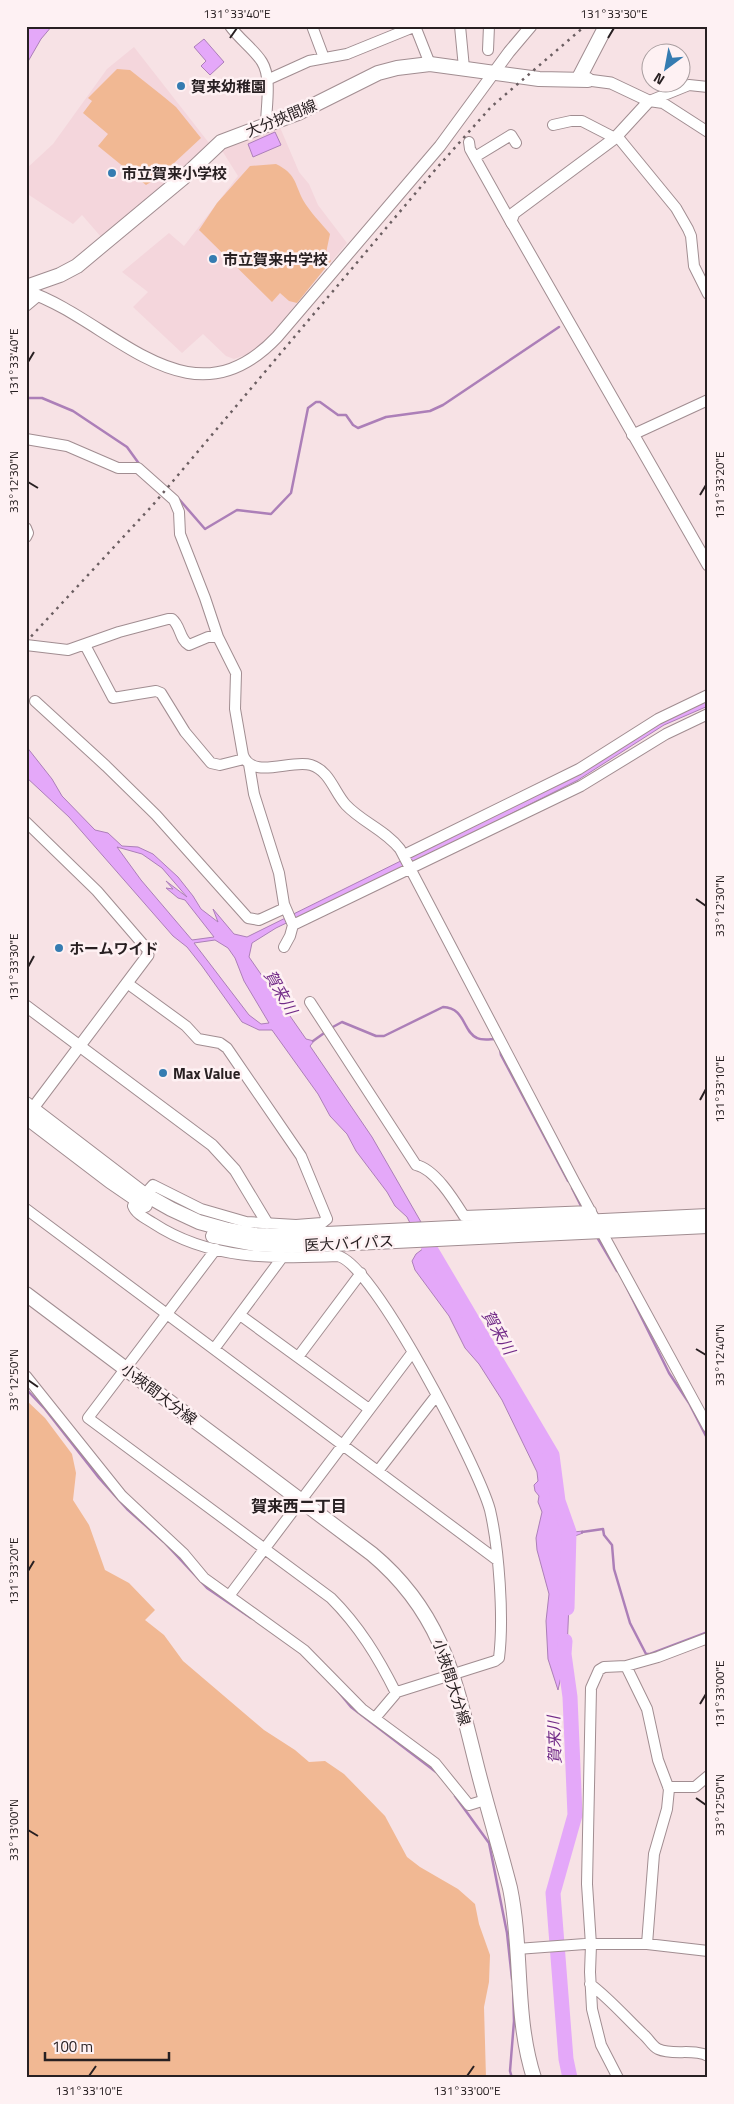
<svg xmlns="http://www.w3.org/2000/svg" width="734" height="2104" viewBox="0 0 734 2104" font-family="'Titillium Web','Noto Sans JP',sans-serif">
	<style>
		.built { fill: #f4d6dc }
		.green { fill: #f1b893 }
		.water { fill: #e4a8f9; stroke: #ac7fb8; fill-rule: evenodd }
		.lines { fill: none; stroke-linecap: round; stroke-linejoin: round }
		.stream { stroke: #ac7fb8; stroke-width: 2.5 }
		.river { stroke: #e4a8f9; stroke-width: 15 }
		.minor-casing { stroke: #a18d91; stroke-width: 12 }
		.tertiary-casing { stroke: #a18d91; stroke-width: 13 }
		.secondary-casing { stroke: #a18d91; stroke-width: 16 }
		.minor { stroke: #fff; stroke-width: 10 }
		.tertiary { stroke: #fff; stroke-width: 11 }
		.secondary { stroke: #fff; stroke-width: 14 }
		.rail { stroke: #6b5e61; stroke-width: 2.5; stroke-dasharray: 2.5 5; stroke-linecap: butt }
		.ticks { fill: none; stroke: #282022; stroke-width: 2 }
		.poi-dot { fill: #357cb1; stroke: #fef1f3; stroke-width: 2 }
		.labels { text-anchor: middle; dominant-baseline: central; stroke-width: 5; stroke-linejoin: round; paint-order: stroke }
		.poi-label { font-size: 15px; font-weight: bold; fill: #282022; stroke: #fef1f3; text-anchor: start }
		.street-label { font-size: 15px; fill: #282022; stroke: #fef1f3 }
		.water-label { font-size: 16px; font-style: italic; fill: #722b88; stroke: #fef1f3 }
		.neighbourhood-label { font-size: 16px; font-weight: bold; fill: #282022; stroke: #fef1f3 }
		.neatline { fill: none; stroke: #282022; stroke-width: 2 }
		.ticks-label { font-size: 12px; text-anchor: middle; fill: #282022 }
	</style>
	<rect width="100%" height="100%" fill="#f7e2e5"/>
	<path class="built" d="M134 47 209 143 158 192 102 238 82 215 73 224 26 193V169L53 144 107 69Z
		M279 125 299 172 309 184 318 205 347 243 266 340 251 353 234 359 226 356 203 334 182 353 133 307 148 292 122 272 169 233 184 246 238 176 221 149Z"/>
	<path class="green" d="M117 69 130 70 164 97 176 107 201 138 159 177 146 185 98 146 108 134 83 113 92 101 88 98Z
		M276 164C296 174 294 182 303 200 310 212 321 223 330 234L326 253 331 261 297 303 289 301 280 293 272 302 199 230 217 203 250 166Z
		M26 1400 45 1418 72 1454 76 1473 73 1500 89 1525 105 1570 129 1583 155 1610 145 1620 164 1635 183 1661 264 1730 295 1750 309 1762 325 1761 344 1774 385 1816 407 1857 420 1867 458 1889 475 1904 479 1924 490 1955 489 1982 484 2007 486 2078H26Z"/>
	<path class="water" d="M26 26H52L41 39 26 65Z
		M204 39 224 62 210 75 201 66 206 61 194 47Z
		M275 132 281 145 253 157 248 144Z
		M708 698V706L664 725 578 780 441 849 276 928 252 943 249 957 306 1039 314 1041 310 1046 372 1137 421 1222 410 1223 407 1217 395 1206 387 1192 356 1151 347 1134 330 1116 318 1094 272 1030H259L242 1022 202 966 187 947 173 936 69 817 26 777V746L52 779 62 796 95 830 108 833 122 846 138 847 153 854 178 877 193 896 201 909 218 922 213 909 234 934 247 937 427 848 662 719ZM117 847 142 854 162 868 187 897 166 881 173 889 166 888 178 898 185 900 214 937 192 940 141 880ZM215 940 228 948 235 958 244 981 269 1023 261 1024 249 1015 194 943Z
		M424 1248H433L466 1312 464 1314 467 1320 508 1384 556 1472 559 1484 557 1503 564 1533 583 1531V1533L564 1540 569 1603 567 1650 558 1690 548 1659 546 1621 549 1594 537 1550 536 1538 542 1512 538 1502 539 1496 535 1491 534 1485 538 1481 537 1472 502 1400 479 1364 465 1348 449 1316 415 1270 412 1261 416 1254Z"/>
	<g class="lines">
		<path class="stream" d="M26 398H42L73 411 127 447 140 465
			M178 498 205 529 237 510 271 514 291 493 308 408 316 402H320L338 415H346L353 425 358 428 386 417 430 411 443 405 559 327
			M331 1028 342 1022 376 1036H384L443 1007C466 1008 462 1031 477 1038 483 1041 490 1039 497 1039
			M313 1041 327 1031
			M500 1049 501 1055 568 1181
			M572 1188 582 1208
			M597 1237 617 1271
			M624 1282 669 1373 689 1403 708 1440
			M26 1389 45 1409 99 1478 127 1509 164 1542 207 1588 251 1618
			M582 1532 603 1529 604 1535 612 1545 614 1569 630 1623 646 1654H650L708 1632
			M337 1690 351 1707 436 1772
			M455 1796 489 1843 507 1933 512 1979
			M512 2078 510 2071 514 2021 513 1985"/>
		<path class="river" d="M419 1230 552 1455 558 1501 569 1532 567 1608
			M565 1641 564 1654 570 1697 575 1815 553 1893 566 2059 570 2078"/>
		<g class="minor-casing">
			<path id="minor" d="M230 26C239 39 254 49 262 62 272 78 266 107 266 125
				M312 26 324 58
				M415 26 430 64
				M460 26 464 68
				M488 50 489 26
				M267 80 309 61 347 54 416 26
				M652 100 689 85 708 87
				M649 101 663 103 708 132
				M553 125 571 121H582L615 138
				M617 136 676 208 688 229 691 236 694 266 708 294
				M469 142 470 149 512 224
				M475 157 511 135 516 143
				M26 306 38 296
				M632 435 708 400
				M26 439 67 446 118 468H138L174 500 179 512 180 534 205 598 218 637
				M26 528 28 533 26 537
				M26 645 68 650 119 632 168 619H172C181 626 179 639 189 645L208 637H218L236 673 235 709 243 755C252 780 291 759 311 765 330 771 334 792 346 805 362 822 385 830 400 849L574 1181 708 1427
				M85 645 113 698 156 691 161 693 185 732 211 763 220 765 244 759
				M35 701 106 766 156 815 248 918 259 920 285 908
				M249 764 254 794 279 873 284 904 293 925 290 936 284 947
				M26 822 97 891 147 949 148 955
				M404 855 579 769 658 719 708 695
				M293 925 581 786 666 734 708 714
				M127 983 186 1026 198 1039 220 1043 227 1048 301 1156 327 1219 322 1223 296 1225 246 1222 201 1209 153 1185 145 1194
				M310 1002 416 1165C435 1169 454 1200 464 1216L591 1211
				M136 1199 133 1206C136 1214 145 1218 153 1223 209 1260 273 1259 338 1256 374 1264 479 1469 490 1510 499 1549 504 1618 499 1658L495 1661 397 1692 375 1718
				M26 1209 497 1560
				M216 1249 88 1418 331 1598C359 1626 378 1657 396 1693
				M240 1315 369 1409
				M214 1349 281 1259
				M298 1357 361 1273
				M26 1376 122 1496 184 1554 204 1578 304 1650 362 1709 435 1763 469 1805 485 1800
				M378 1471 436 1396
				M229 1596 412 1353
				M626 1666 647 1709 658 1760 669 1789 667 1809 654 1854 647 1944
				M668 1787H695L708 1776
				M517 1949 585 1944H647L708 1951
				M590 1984C610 1999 626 2018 644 2035 649 2039 652 2046 658 2049 673 2056 693 2048 708 2056
				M618 2078 601 2045 592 2009 590 1972 591 1945 587 1884 591 1688 599 1670 604 1667 626 1666 658 1657 708 1638"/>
		</g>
		<g class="tertiary-casing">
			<path id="tertiary" d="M588 80 611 83 649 101 615 138 514 213 511 221 708 565
				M26 291C112 319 188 431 277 337L440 146 509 52 531 26
				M26 1006 212 1145 235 1170 267 1223
				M27 1116 148 955"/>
		</g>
		<g class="secondary-casing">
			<path id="secondary" d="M578 80 606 26
				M26 287 60 275 77 266 184 177 221 142 298 113 378 73 397 68 430 64 539 79 588 80
				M26 1104 141 1192 171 1209 199 1222 228 1230 256 1235 284 1236 708 1216
				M26 1117 110 1181 145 1205
				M213 1236 254 1244 292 1246 708 1226
				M26 1294 372 1554C445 1615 456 1685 478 1771 488 1810 500 1849 510 1888 523 1951 514 2016 534 2078"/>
		</g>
		<use href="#minor" class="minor"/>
		<use href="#tertiary" class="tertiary"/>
		<use href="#secondary" class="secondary"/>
		<path class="rail" d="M26 642 152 506 435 170 491 107 585 26"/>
	</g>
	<path class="ticks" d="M230 38 237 28M608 38 614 28M28 362 34 352M28 482 38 488M700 495 706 485M696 899 706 906M28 967 34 956M700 1100 706 1089M696 1349 706 1355M28 1380 38 1387M28 1571 34 1561M700 1704 706 1694M696 1798 706 1805M28 1830 38 1836M89 2076 96 2066M467 2076 474 2066"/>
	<g class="poi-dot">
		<circle cx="181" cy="86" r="5"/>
		<circle cx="112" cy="173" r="5"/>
		<circle cx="213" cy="259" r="5"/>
		<circle cx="59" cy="948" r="5"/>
		<circle cx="163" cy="1073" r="5"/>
	</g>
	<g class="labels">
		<g class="poi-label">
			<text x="191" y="86">賀来幼稚園</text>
			<text x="122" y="173">市立賀来小学校</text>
			<text x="223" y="259">市立賀来中学校</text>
			<text x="69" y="948">ホームワイド</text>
			<text x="173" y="1073">Max Value</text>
		</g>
		<g class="street-label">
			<text transform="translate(281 118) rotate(-22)">大分挾間線</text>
			<text transform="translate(349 1243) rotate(-3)">医大バイパス</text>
			<text transform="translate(159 1394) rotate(37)">小挾間大分線</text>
			<text transform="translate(452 1682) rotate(72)">小挾間大分線</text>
		</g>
		<g class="water-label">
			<text transform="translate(281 992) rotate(60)">賀来川</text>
			<text transform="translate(499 1332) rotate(60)">賀来川</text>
			<text transform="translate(554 1740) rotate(-92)">賀来川</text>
		</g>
		<g class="neighbourhood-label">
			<text x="299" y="1506">賀来西二丁目</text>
		</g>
	</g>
	<rect width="734" height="2104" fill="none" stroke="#fef1f3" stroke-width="55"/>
	<g transform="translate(666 68) rotate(212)"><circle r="24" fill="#fef1f3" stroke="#a89d9f"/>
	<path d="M0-4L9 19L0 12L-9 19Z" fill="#357cb1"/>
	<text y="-8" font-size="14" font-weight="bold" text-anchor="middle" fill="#282022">N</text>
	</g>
	<path d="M45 2052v8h124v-8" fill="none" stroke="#282022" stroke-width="2.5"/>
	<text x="52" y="2052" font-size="15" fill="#282022" stroke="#fef1f3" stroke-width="4" paint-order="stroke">100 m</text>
	<rect x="28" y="28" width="678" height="2048" class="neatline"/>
	<g class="ticks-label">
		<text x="237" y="18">131°33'40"E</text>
		<text x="614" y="18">131°33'30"E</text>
		<text transform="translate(14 362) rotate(-90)" y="4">131°33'40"E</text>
		<text transform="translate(14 482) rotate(-90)" y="4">33°12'30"N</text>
		<text transform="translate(720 485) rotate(-90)" y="4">131°33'20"E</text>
		<text transform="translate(720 906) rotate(-90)" y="4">33°12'30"N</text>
		<text transform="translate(14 967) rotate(-90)" y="4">131°33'30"E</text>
		<text transform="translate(720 1089) rotate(-90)" y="4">131°33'10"E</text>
		<text transform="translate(720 1355) rotate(-90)" y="4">33°12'40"N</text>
		<text transform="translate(14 1380) rotate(-90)" y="4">33°12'50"N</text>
		<text transform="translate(14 1571) rotate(-90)" y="4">131°33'20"E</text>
		<text transform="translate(720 1694) rotate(-90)" y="4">131°33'00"E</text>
		<text transform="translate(720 1805) rotate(-90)" y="4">33°12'50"N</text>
		<text transform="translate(14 1830) rotate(-90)" y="4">33°13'00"N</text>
		<text x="89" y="2095">131°33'10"E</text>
		<text x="467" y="2095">131°33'00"E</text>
	</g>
</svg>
